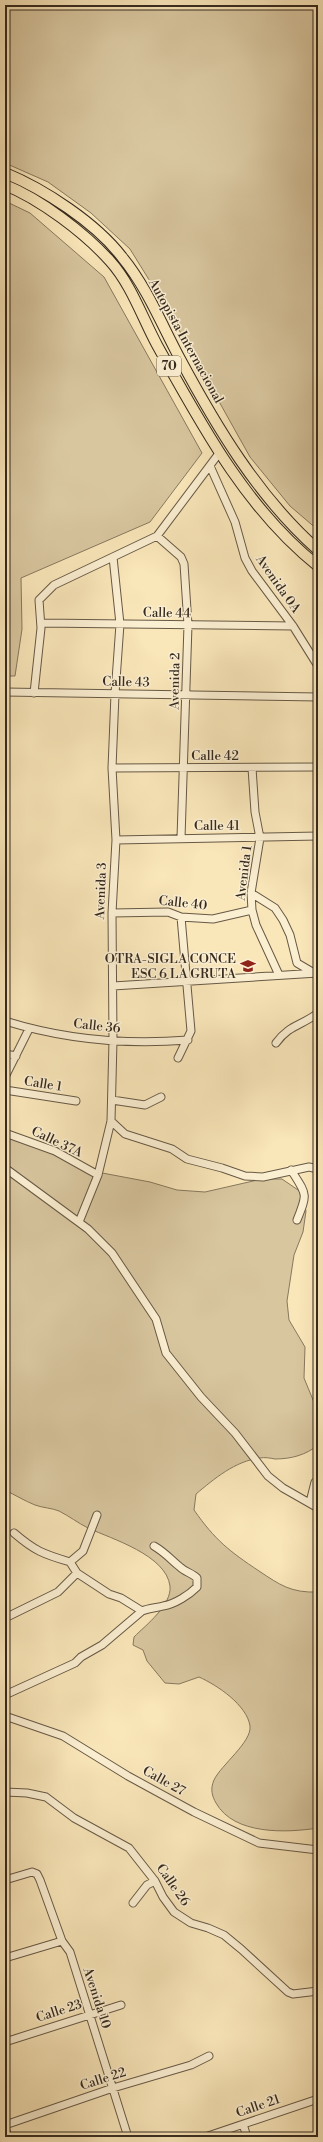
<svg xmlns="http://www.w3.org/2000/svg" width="323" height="2142" viewBox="0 0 323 2142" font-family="'Libre Bodoni',serif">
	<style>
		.green { fill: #d8c69f; stroke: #87785e }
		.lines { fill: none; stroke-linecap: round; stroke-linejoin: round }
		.minor-casing { stroke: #675945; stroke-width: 9 }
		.primary-casing { stroke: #362a1e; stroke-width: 12 }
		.minor { stroke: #fbefd2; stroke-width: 7 }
		.primary { stroke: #f9e6b9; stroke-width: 10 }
		.labels { text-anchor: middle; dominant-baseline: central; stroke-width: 3; stroke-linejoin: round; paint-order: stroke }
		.shield { fill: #fbefd2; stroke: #716554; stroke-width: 1 }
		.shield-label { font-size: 12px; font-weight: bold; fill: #362a1e }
		.street-label { font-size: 13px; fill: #362a1e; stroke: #fbefd2 }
		.poi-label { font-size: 13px; fill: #362a1e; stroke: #fbefd2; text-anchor: end }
	</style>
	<rect width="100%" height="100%" fill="#f9e6b9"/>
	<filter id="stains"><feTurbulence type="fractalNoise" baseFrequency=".005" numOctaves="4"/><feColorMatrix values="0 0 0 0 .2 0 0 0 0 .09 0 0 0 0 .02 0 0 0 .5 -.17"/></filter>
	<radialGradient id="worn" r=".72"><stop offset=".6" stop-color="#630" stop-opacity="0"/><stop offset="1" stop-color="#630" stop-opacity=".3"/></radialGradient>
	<path class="green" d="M5 5H318V530L290 506 250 457 169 312 130 249 91 213 48 182 5 163Z
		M5 201 30 213 104 277 202 453 150 522 21 578 22 629 15 676H5Z
		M5 1135 97 1172 150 1182 177 1190 205 1192 262 1179H282L301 1192 306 1211 303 1232 294 1255 287 1301 289 1320 305 1347 304 1378 318 1412V1445C306 1455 291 1459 275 1459 270 1458 264 1457 260 1458 235 1461 214 1479 196 1494L194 1510C215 1540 229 1551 259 1571 280 1585 291 1593 318 1592V1828C286 1833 234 1835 216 1803 212 1796 210 1789 214 1780 221 1765 252 1742 250 1726 247 1705 217 1685 199 1677L179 1684 165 1683 147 1661 143 1650 133 1645 134 1637C146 1625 172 1605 170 1586 166 1555 112 1539 88 1528 78 1523 69 1516 59 1511 52 1508 43 1508 35 1505 25 1501 15 1495 5 1490Z"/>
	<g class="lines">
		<g class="minor-casing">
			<path id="minor" d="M210 466 235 522 245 558 252 571 293 626 318 666
				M157 536 181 557 184 564 188 625 181 838
				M41 623 293 626
				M5 692 318 697
				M34 693 41 628 39 600 54 585 157 536 220 452
				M112 768 318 767
				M252 768 255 812 260 838 251 893 252 910 256 925 279 975
				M116 840 318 836
				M251 893 275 908 283 920 290 935 297 963 314 973
				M112 913 168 912 181 917 213 919 252 910
				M113 986 318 973
				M5 1021C63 1039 127 1045 188 1040
				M276 1043C289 1025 301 1026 318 1013
				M5 1054 16 1056
				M178 1058 191 1031 181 917
				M5 1077 29 1029
				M5 1090 76 1101
				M112 1100 145 1105 161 1097
				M111 1121 125 1134 172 1149 187 1159 222 1168 245 1176 263 1177 309 1167 318 1169
				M5 1133 55 1151 98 1175
				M5 1168 88 1229 112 1253 156 1319 166 1353 201 1397 235 1433 268 1476 283 1488 318 1508
				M291 1170C307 1195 308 1193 297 1220
				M79 1222 98 1175 111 1121 113 1040 112 913 116 840 112 768 115 694 120 624 113 557
				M310 1502 315 1482
				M14 1533C35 1551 43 1554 70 1562L77 1573 109 1594 121 1598 142 1611
				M70 1562 83 1551 97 1515
				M5 1618 58 1592 77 1573
				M5 1695 75 1663 81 1657 102 1645 142 1611C149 1608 156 1608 163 1606 175 1604 189 1595 197 1587V1578C192 1573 185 1572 180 1567 171 1560 166 1553 154 1546
				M5 1716 63 1736 128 1776 194 1812 259 1843 318 1850
				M5 1792 27 1793 46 1797 74 1818 129 1848 155 1881 163 1897 174 1912 191 1923 208 1928 224 1935 241 1949 288 1992 293 1994 318 1991
				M5 1880 32 1872 37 1874 40 1880 62 1941 70 1952 128 2137
				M133 1903 147 1885 155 1881
				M5 1958 62 1941
				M5 2042 121 2005
				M243 2124 247 2137
				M5 2125 113 2088 191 2065 209 2056
				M5 2128 8 2137
				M205 2137 318 2099"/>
		</g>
		<g class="primary-casing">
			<path id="primary" d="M5 173C44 189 96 223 122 257 146 286 161 323 179 357 216 426 258 497 318 550
				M5 185C40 199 85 233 110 261 131 284 142 317 157 345 201 424 246 509 318 566"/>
		</g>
		<use href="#minor" class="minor"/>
		<use href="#primary" class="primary"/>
	</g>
	<defs>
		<g id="school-bare" transform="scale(1.2)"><path d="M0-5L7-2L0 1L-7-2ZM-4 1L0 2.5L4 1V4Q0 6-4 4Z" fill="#8f2418" stroke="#fbefd2" stroke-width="2.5" paint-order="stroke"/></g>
	</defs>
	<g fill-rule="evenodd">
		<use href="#school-bare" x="248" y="966"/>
	</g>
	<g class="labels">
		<rect class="shield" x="157" y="356" width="24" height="20" rx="3"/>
		<g class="shield-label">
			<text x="169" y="366">70</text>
		</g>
		<g class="street-label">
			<text transform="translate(186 341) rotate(61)">Autopista Internacional</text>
			<text transform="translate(278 584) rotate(55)">Avenida 0A</text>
			<text transform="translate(167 613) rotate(1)">Calle 44</text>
			<text transform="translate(175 681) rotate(-89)">Avenida 2</text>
			<text transform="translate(126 682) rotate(1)">Calle 43</text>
			<text x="215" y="756">Calle 42</text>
			<text x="217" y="826">Calle 41</text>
			<text transform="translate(244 873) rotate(-83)">Avenida 1</text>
			<text transform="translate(101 891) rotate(-88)">Avenida 3</text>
			<text transform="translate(183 903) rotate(6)">Calle 40</text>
			<text transform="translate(97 1026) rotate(6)">Calle 36</text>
			<text transform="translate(43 1084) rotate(9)">Calle 1</text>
			<text transform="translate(57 1142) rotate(25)">Calle 37A</text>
			<text transform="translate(164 1781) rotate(29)">Calle 27</text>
			<text transform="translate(173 1885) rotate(55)">Calle 26</text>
			<text transform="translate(97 1998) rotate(72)">Avenida 10</text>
			<text transform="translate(59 2011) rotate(-18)">Calle 23</text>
			<text transform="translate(103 2079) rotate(-18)">Calle 22</text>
			<text transform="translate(258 2106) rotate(-19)">Calle 21</text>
		</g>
		<g class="poi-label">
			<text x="236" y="959">OTRA-SIGLA CONCE<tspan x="236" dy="15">ESC 6 LA GRUTA</tspan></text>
		</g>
	</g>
	<rect width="323" height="2142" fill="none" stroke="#f9e6b9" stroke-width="20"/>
	<rect x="6" y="6" width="311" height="2130" fill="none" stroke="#362a1e" stroke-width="2"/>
	<rect x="10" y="10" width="303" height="2122" fill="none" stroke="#362a1e"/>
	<rect width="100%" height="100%" filter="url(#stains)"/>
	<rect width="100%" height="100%" fill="url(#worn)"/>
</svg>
